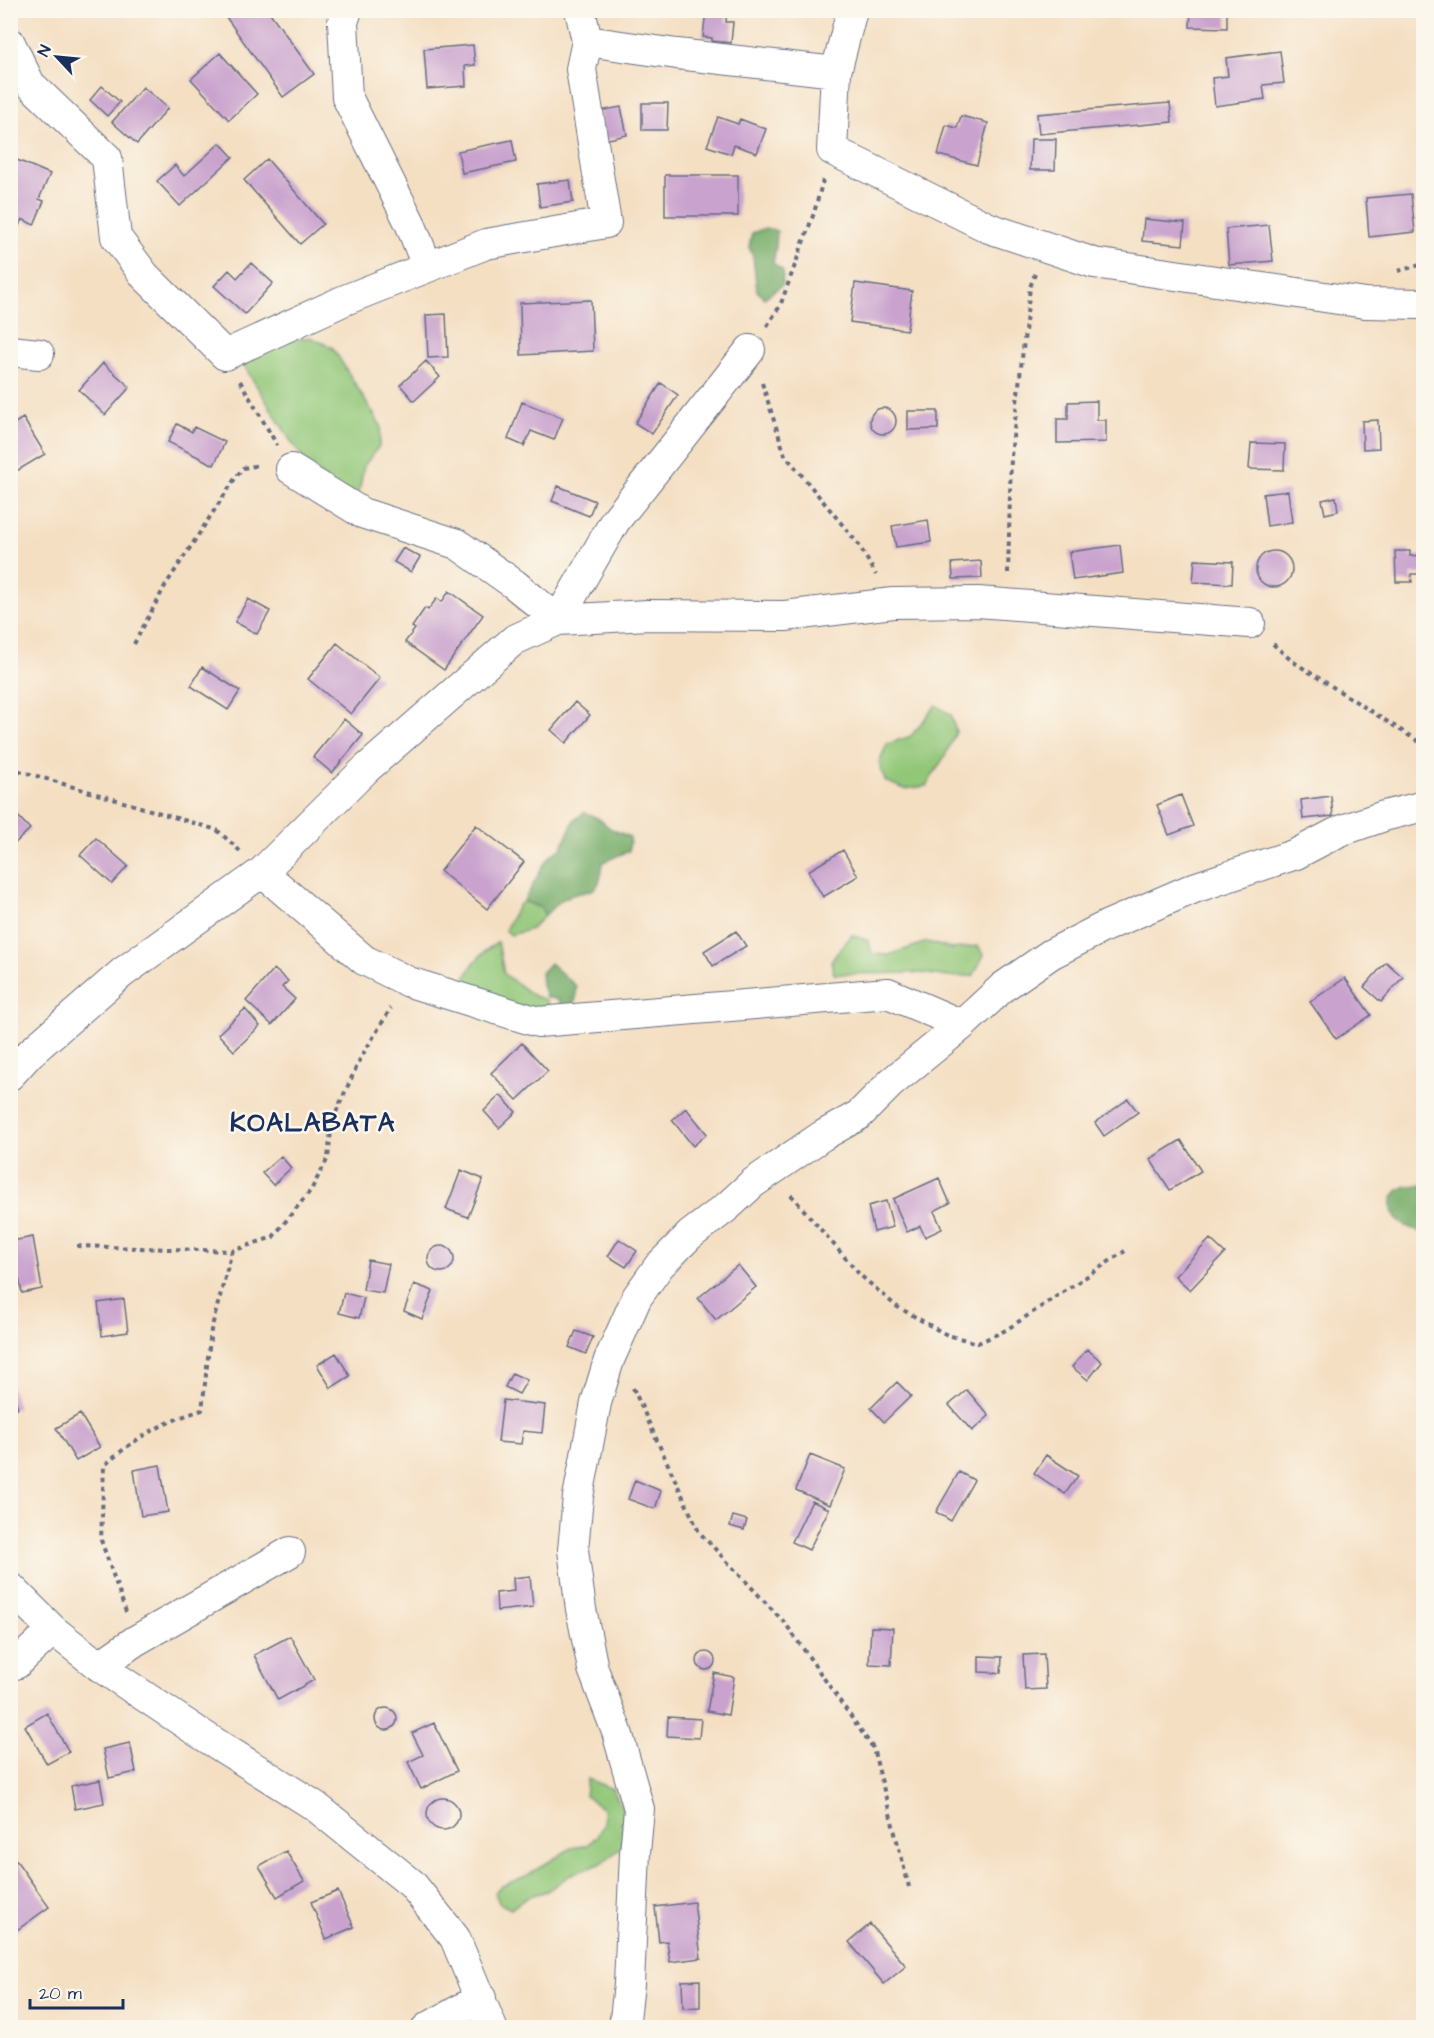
<svg xmlns="http://www.w3.org/2000/svg" width="1434" height="2038" viewBox="0 0 1434 2038" font-family="'Architects Daughter',sans-serif">
	<style>
		.green { fill: #92c778; stroke: #567b6b; stroke-width: 1.5 }
		.forest { fill: #75ac68; stroke: #486e63; stroke-width: 1.5 }
		.building { fill: #c9a3ce }
		.lines { fill: none; stroke-linecap: round; stroke-linejoin: round }
		.minor-casing { stroke: #676d81; stroke-width: 32 }
		.path { stroke: #676d81; stroke-width: 4; stroke-dasharray: 4.5 4.5; stroke-linecap: butt }
		.minor { stroke: #fff; stroke-width: 30 }
		.labels { text-anchor: middle; dominant-baseline: central; stroke-width: 5; stroke-linejoin: round; paint-order: stroke }
		.district-label { font-size: 26px; font-weight: bold; letter-spacing: 1.5px; fill: #1b2f5e; stroke: #fbf7ec }
	</style>
	<rect width="100%" height="100%" fill="#fbf7ec"/>
	<filter id="ink" filterUnits="userSpaceOnUse"><feTurbulence type="fractalNoise" baseFrequency=".0167" numOctaves="2"/><feDisplacementMap in="SourceGraphic" scale="12" xChannelSelector="R" yChannelSelector="G"/><feConvolveMatrix kernelMatrix="1 2 1 2 8 2 1 2 1" color-interpolation-filters="sRGB"/></filter>
	<filter id="wash" filterUnits="userSpaceOnUse"><feTurbulence type="fractalNoise" baseFrequency=".008" numOctaves="4" result="noise"/><feDisplacementMap in="SourceGraphic" scale="24" xChannelSelector="R" yChannelSelector="G"/><feGaussianBlur stdDeviation="1.35" result="paint"/><feColorMatrix in="noise" values="0 0 0 0 0 0 0 0 0 0 0 0 0 0 0 0 0 1.4 0 .05"/><feComposite in="paint" operator="in"/></filter>
	<g filter="url(#wash)">
		<rect width="100%" height="100%" fill="#f4dfc3"/>
		<path class="green" d="M310 337 333 348 381 426 379 446 364 466 359 492 340 491 307 463 292 443 243 364 272 344Z
			M936 705 951 715 956 732 945 756 926 786 905 789 885 781 879 762 887 744 911 736Z
			M524 901 541 908 545 915 531 929 511 935 505 930 518 906Z
			M852 935 869 941 872 954 889 955 927 942 952 949 978 946 984 955 973 976 948 977 921 973 834 974 831 961Z
			M498 942 504 974 534 996 546 1000 550 1009 538 1014 461 989C467 969 480 953 498 942Z
			M587 1779 613 1789 628 1820 621 1848 600 1864 572 1874 547 1891 526 1897 511 1909 499 1903 495 1893 502 1886 526 1876 571 1848 588 1845 597 1836 604 1823 603 1808 585 1796Z"/>
		<path class="forest" d="M765 228 777 231 776 247 773 263 783 271 782 285 764 298 757 291 753 257 749 247 752 233Z
			M585 812 599 819 611 829 630 837 629 851 603 862C600 901 588 886 563 899 557 902 551 910 545 915L541 908 524 901 543 866 552 854 561 849 574 820Z
			M550 963 576 986V999L570 1009 562 1007 559 1000 546 997 542 985 541 973Z
			M1423 1185V1233C1417 1230 1407 1228 1401 1223 1388 1213 1388 1195 1404 1187 1408 1185 1418 1186 1423 1185Z"/>
		<g id="blocks">
			<path class="building" d="M221 10H268L314 74 283 97Z
				M706 10H727L726 22H733L731 43 712 41V38L703 37Z
				M1191 10H1227V28L1190 27Z
				M473 45 475 65 465 66 466 86 427 89 424 49Z
				M1280 51 1284 83 1263 85 1265 99 1215 106 1212 78 1228 76 1226 58Z
				M220 53 257 94 229 120 191 79Z
				M102 86 120 102 107 116 90 100Z
				M143 87 168 108 137 144 112 122Z
				M642 103H668L667 130H642Z
				M1170 103 1172 122 1039 134 1037 114Z
				M621 107 627 135 604 140 599 111Z
				M961 116 988 123 977 165 938 155 946 125 957 128Z
				M718 117 738 124 740 119 766 129 757 153 734 145 731 154 707 146Z
				M1031 139H1056L1055 170H1030Z
				M512 140 516 162 462 173 458 151Z
				M220 143 233 157 180 206 157 181 175 165 184 176Z
				M10 157 50 174 39 199 44 201 34 225 22 219 16 233 10 230Z
				M267 159 323 224 300 244 244 180Z
				M665 175H738V216H665Z
				M570 180 573 202 540 207 537 184Z
				M1411 194 1415 232 1369 237 1366 198Z
				M1144 219 1185 223 1183 245 1142 241Z
				M1269 225 1273 261 1229 265 1226 229Z
				M251 263 273 283 245 314 214 286 229 270 237 278Z
				M855 283 912 291 907 330 850 322Z
				M591 300 593 351 521 355 520 303Z
				M446 314 448 357 428 358 426 315Z
				M426 361 440 377 414 401 400 385Z
				M103 363 130 387 105 415 79 390Z
				M661 383 678 395 652 434 635 423Z
				M1097 401V420H1106V442L1057 443V419H1068V402Z
				M522 402 563 418 554 440 531 431 524 446 508 439Z
				M870 421a13 13 0 1 1 26 0a13 13 0 1 1-26 0Z
				M908 411H938V429L908 430Z
				M23 418 45 454 10 475V426Z
				M1378 420 1379 448 1363 449 1362 421Z
				M177 424 192 432 194 427 225 442 214 465 168 442Z
				M1251 443 1285 444 1284 470 1249 469Z
				M558 486 595 501 589 516 552 501Z
				M1288 491 1292 522 1267 526 1263 494Z
				M1336 497 1338 511 1325 514 1322 500Z
				M928 520 931 542 896 547 892 526Z
				M1120 545 1123 573 1073 580 1069 552Z
				M403 548 420 557 411 572 394 562Z
				M1395 551H1410V556L1424 555V574H1411L1412 582H1396Z
				M1256 569a18 18 0 1 1 36 0a18 18 0 1 1-36 0Z
				M1195 560 1233 562 1232 584 1193 582Z
				M981 561 982 578 953 579 952 563Z
				M449 591 483 615 444 670 405 642 415 629 412 627 425 608 428 610 437 598 442 602Z
				M248 599 270 611 257 634 235 622Z
				M337 643 380 678 351 714 308 679Z
				M202 667 240 691 228 710 191 686Z
				M575 702 590 715 566 743 551 730Z
				M344 719 363 735 332 773 313 757Z
				M1181 795 1193 826 1169 835 1157 805Z
				M1331 796 1333 816 1303 819 1301 800Z
				M17 815 30 829 10 848V821Z
				M476 825 524 862 487 909 440 871Z
				M96 838 128 866 112 884 80 855Z
				M843 850 858 876 823 897 808 871Z
				M736 931 746 946 713 966 704 951Z
				M1386 962 1403 977 1381 1002 1364 987Z
				M274 969 288 981 282 987 295 999 272 1025 246 1001Z
				M1345 978 1371 1015 1336 1039 1310 1002Z
				M245 1009 260 1026 234 1051 218 1034Z
				M522 1043 548 1071 517 1100 491 1073Z
				M500 1095 516 1112 499 1128 484 1111Z
				M1128 1099 1138 1112 1104 1136 1095 1123Z
				M686 1108 707 1134 693 1146 672 1120Z
				M1181 1140 1201 1171 1170 1190 1150 1159Z
				M281 1156 291 1168 273 1185 262 1173Z
				M461 1170 483 1179 468 1217 446 1209Z
				M939 1178 950 1203 934 1211 942 1229 925 1237 920 1226 907 1232 893 1199Z
				M886 1201 893 1227 874 1232 868 1206Z
				M33 1237 42 1289 22 1293 12 1241Z
				M619 1239 637 1251 626 1267 608 1256Z
				M1210 1239 1225 1253 1190 1290 1175 1276Z
				M428 1259a13 13 0 1 1 26 0a13 13 0 1 1-26 0Z
				M368 1260 389 1264 383 1293 363 1290Z
				M738 1265 756 1287 716 1320 698 1298Z
				M414 1284 433 1291 422 1319 404 1311Z
				M344 1293 364 1298 359 1318 339 1313Z
				M124 1299 128 1332 102 1336 98 1303Z
				M576 1331 593 1337 586 1354 569 1347Z
				M1087 1349 1102 1362 1088 1380 1072 1367Z
				M336 1353 350 1376 331 1388 317 1365Z
				M512 1373 527 1380 519 1394 505 1387Z
				M897 1382 911 1396 884 1422 871 1408Z
				M10 1383 18 1408 10 1410Z
				M967 1390 989 1416 972 1431 949 1405Z
				M503 1400 545 1405 542 1433 523 1431 521 1444 498 1442Z
				M80 1414 100 1447 76 1461 56 1428Z
				M810 1455 845 1469 830 1505 796 1490Z
				M1046 1455 1078 1476 1065 1494 1034 1473Z
				M160 1465 168 1512 141 1516 134 1470Z
				M959 1472 974 1480 951 1521 936 1512Z
				M635 1480 661 1491 655 1509 628 1499Z
				M812 1501 829 1509 809 1550 792 1542Z
				M733 1516 747 1520 744 1530 730 1526Z
				M530 1576 533 1607 497 1611 496 1593 514 1591 513 1578Z
				M871 1627 893 1628 891 1665 869 1664Z
				M290 1636 314 1680 278 1700 254 1655Z
				M697 1661a9 9 0 1 1 18 0a9 9 0 1 1-18 0Z
				M1044 1654 1046 1689 1025 1690 1023 1655Z
				M979 1656 1002 1657 1001 1673 979 1672Z
				M714 1673 734 1677 728 1715 707 1711Z
				M375 1719a11 11 0 1 1 22 0a11 11 0 1 1-22 0Z
				M47 1713 69 1752 47 1764 25 1726Z
				M668 1717 701 1719 699 1738 667 1736Z
				M434 1723 457 1771 421 1789 408 1762 423 1755 412 1733Z
				M130 1743 136 1772 109 1778 103 1749Z
				M100 1780 104 1803 75 1809 71 1786Z
				M427 1814a16 16 0 1 1 32 0a16 16 0 1 1-32 0Z
				M286 1851 304 1881 277 1897 259 1866Z
				M16 1860 49 1907 10 1935V1863Z
				M338 1891 354 1927 326 1939 311 1902Z
				M694 1902 701 1958 670 1962 667 1941 659 1942 655 1907Z
				M870 1924 906 1966 884 1984 849 1942Z
				M700 1980V2007L683 2008 682 1981Z"/>
		</g>
	</g>
	<g filter="url(#ink)">
		<use href="#blocks" fill-opacity="0" stroke="#676d81" stroke-width="1.5"/>
		<g class="lines">
			<g class="minor-casing">
				<path id="minor" d="M347 10 343 22 347 97 410 223 427 266
					M580 10 587 41 677 54 836 72
					M852 10 836 72 832 150 989 228 1094 263 1365 303 1424 304
					M10 43 30 84 107 158 116 237 145 276 225 355 345 300 486 244 606 223 581 69 587 41
					M10 351 39 354
					M291 469 362 513 457 544 514 584 558 620 615 521 750 350
					M262 872 364 960 409 982 538 1022 888 993 962 1025
					M10 1075 29 1054 122 973 262 872 366 769 514 640 558 620 648 615 785 616 893 603 978 602 1250 623
					M10 1587 53 1630 99 1666 201 1734 315 1806 412 1884 455 1938 492 2028
					M10 1665 16 1664 53 1630
					M99 1666 135 1641 290 1552
					M427 2028 481 1998
					M624 2028 629 1984 635 1853 639 1809 617 1732 593 1669 581 1609 573 1550 578 1497 596 1403 609 1360 637 1297 659 1266 690 1235 728 1206 753 1183 822 1136 859 1115 892 1082 962 1025 1003 987 1051 954 1106 926 1194 888 1296 854 1340 831 1384 816 1424 806"/>
			</g>
			<path class="path" d="M1398 271 1424 264
				M767 326 780 306 814 213 823 180
				M240 381 277 445
				M762 383 785 455 859 545 876 575
				M1008 573 1011 456 1030 287 1035 274
				M134 644 165 586 234 480 243 468 260 465
				M1273 644 1292 661 1424 745
				M10 768 217 830 240 851
				M791 1195 860 1275 896 1306 947 1335 978 1343 1006 1330 1125 1251
				M77 1246 232 1251 273 1237 311 1190 328 1158 332 1121 360 1059 391 1008
				M633 1388 699 1532 785 1623 873 1748 909 1887
				M126 1612 101 1540 104 1466C136 1437 161 1423 202 1410L211 1330 232 1251"/>
			<use href="#minor" class="minor"/>
		</g>
	</g>
	<g class="labels">
		<g class="district-label">
			<text x="313" y="1123">KOALABATA</text>
		</g>
	</g>
	<rect width="1434" height="2038" fill="none" stroke="#fbf7ec" stroke-width="36"/>
	<g transform="translate(57 57) rotate(296)" stroke="#fbf7ec" stroke-width="4.5" paint-order="stroke">
	<path d="M0-4.5L10 22L0 15L-10 22Z" fill="#1b2f5e"/>
	<text y="-9" font-size="16" font-weight="bold" text-anchor="middle" fill="#1b2f5e">N</text>
	</g>
	<path d="M30 1999v9h93v-9" fill="none" stroke="#1b2f5e" stroke-width="3"/>
	<text x="39" y="1999" font-size="18" fill="#1b2f5e" stroke="#fbf7ec" stroke-width="4.5" paint-order="stroke">20 m</text>
</svg>
